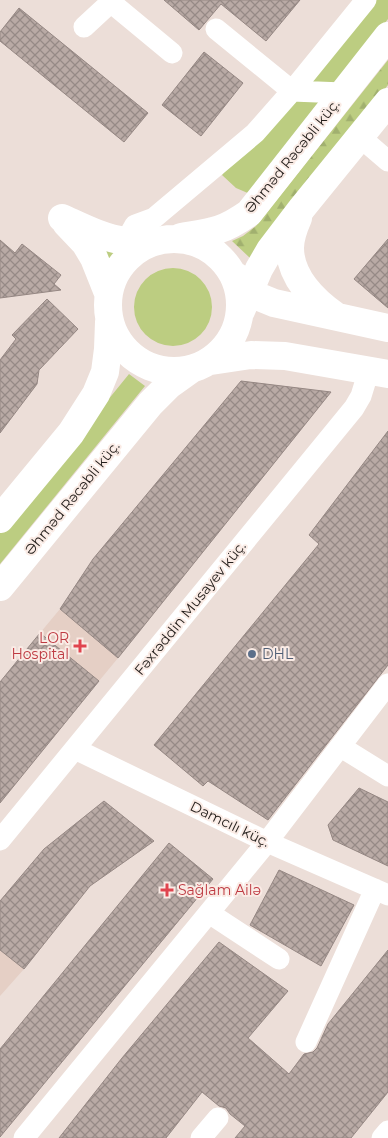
<svg xmlns="http://www.w3.org/2000/svg" width="388" height="1138" viewBox="0 0 388 1138" font-family="Montserrat,sans-serif">
	<style>
		.built { fill: #e5cfc5 }
		.green { fill: #bccd81 }
		.forest { fill: url(#forest-firs) }
		.building { fill: url(#building-cross-hatch); stroke: #958783 }
		.lines { fill: none; stroke-linecap: round; stroke-linejoin: round }
		.minor { stroke: #fff; stroke-width: 21 }
		.major { stroke: #fff; stroke-width: 28 }
		.health-dot { fill: #e0444e; stroke: #faebe5; stroke-width: 2 }
		.service-dot { fill: #5c6f8a; stroke: #faebe5; stroke-width: 2 }
		.labels { text-anchor: middle; dominant-baseline: central; stroke-width: 4; stroke-linejoin: round; paint-order: stroke }
		.street-label { font-size: 14px; fill: #25201d; stroke: #faebe5 }
		.health-label { font-size: 14px; fill: #be3a42; stroke: #faebe5; text-anchor: end }
		.service-label { font-size: 14px; fill: #4e5e75; stroke: #faebe5; text-anchor: start }
	</style>
	<defs>
		<pattern id="forest-firs" width="22" height="20" patternUnits="userSpaceOnUse" patternTransform="scale(1.25)"><rect width="22" height="20" fill="#bccd81"/><path d="M5 1l3.5 6h-7zM16 11l3.5 6h-7z" fill="#a1b06f"/></pattern>
		<pattern id="building-cross-hatch" width="8" height="8" patternUnits="userSpaceOnUse" patternTransform="scale(1.25)"><rect width="8" height="8" fill="#b9aaa5"/><path d="M0 0l8 8M0 8l8-8" fill="none" stroke="#968a86"/></pattern>
	</defs>
	<rect width="100%" height="100%" fill="#ecded8"/>
	<path class="built" d="M60 609 118 658 99 681 40 633Z
		M0 950 24 969 0 996Z"/>
	<path class="green" d="M356 0H388V19L250 194 236 188 222 175Z
		M87 237 121 254 110 269Z
		M134 307a39 39 0 1 1 78 0a39 39 0 1 1-78 0Z
		M129 374 145 386 0 564V533Z"/>
	<path class="forest" d="M388 60V85L250 258 232 241 243 236 256 226Z"/>
	<path class="building" d="M164 0H300L266 41 221 4 199 30Z
		M19 8 148 113 124 142 0 41V32Z
		M204 52 243 83 201 136 162 105Z
		M388 239V308L354 279Z
		M0 240 15 253 22 244 61 275 54 284 61 290 0 298Z
		M47 299 78 329 39 370 37 384 0 433V360L16 339 12 335Z
		M241 381 331 392 118 658 60 609 93 559Z
		M388 431V665L268 820 208 781 203 786 154 745 319 544 309 535Z
		M40 633 99 681 0 803V682Z
		M359 788 388 802V866L333 840 328 825Z
		M104 801 154 841 90 886 24 969 0 950V901L44 849Z
		M169 843 213 879 0 1137V1049Z
		M279 870 354 905 321 966 250 925Z
		M219 942 288 991 248 1038 289 1074 304 1054 313 1052 317 1048 328 1024 388 950V1092L351 1138H235L245 1126 230 1114 226 1108 219 1106 202 1092 166 1138H59L122 1058Z"/>
	<g class="lines">
		<path class="minor" d="M108 0 172 53
			M84 27 111 2
			M216 29 292 91 343 93
			M360 137 388 161
			M126 241 135 225 154 218 255 133 292 91 366 0
			M341 747 388 776
			M75 749 267 842 388 895
			M0 840 354 408 361 396 369 370
			M209 913 279 959
			M306 1042 375 889
			M24 1138 267 842 388 684
			M201 1138 218 1118
			M382 1138 388 1131"/>
		<path class="major" d="M62 218C82 227 103 238 125 241 134 242 144 241 153 241
			M298 218C294 227 290 238 290 248 290 277 314 301 336 316
			M66 223 85 243 94 258 108 293
			M181 237C212 232 222 232 249 213L388 36
			M108 305a66 66 0 1 1 132 0a66 66 0 1 1-132 0Z
			M237 277 252 294 274 303 388 328
			M241 311 259 269 270 250 302 208 388 102
			M211 361 251 355 285 356 388 374
			M0 519 71 433 96 394 105 372 108 349 109 322
			M0 587 150 404 169 385 190 370"/>
	</g>
	<g class="health-dot">
		<path d="M77.5 638.5h5v5h5v5h-5v5h-5v-5h-5v-5h5z"/>
		<path d="M164.5 882.5h5v5h5v5h-5v5h-5v-5h-5v-5h5z"/>
	</g>
	<circle class="service-dot" cx="252" cy="654" r="5"/>
	<g class="labels">
		<g class="street-label">
			<text transform="translate(292 156) rotate(-51)">Əhməd Rəcəbli küç.</text>
			<text transform="translate(72 498) rotate(-51)">Əhməd Rəcəbli küç.</text>
			<text transform="translate(190 608) rotate(-51)">Fəxrəddin Musayev küç.</text>
			<text transform="translate(230 824) rotate(26)">Damcılı küç.</text>
		</g>
		<g class="health-label">
			<text x="69" y="638">LOR<tspan x="69" dy="16">Hospital</tspan></text>
			<text x="178" y="890" text-anchor="start">Sağlam Ailə</text>
		</g>
		<g class="service-label">
			<text x="262" y="654">DHL</text>
		</g>
	</g>
</svg>
